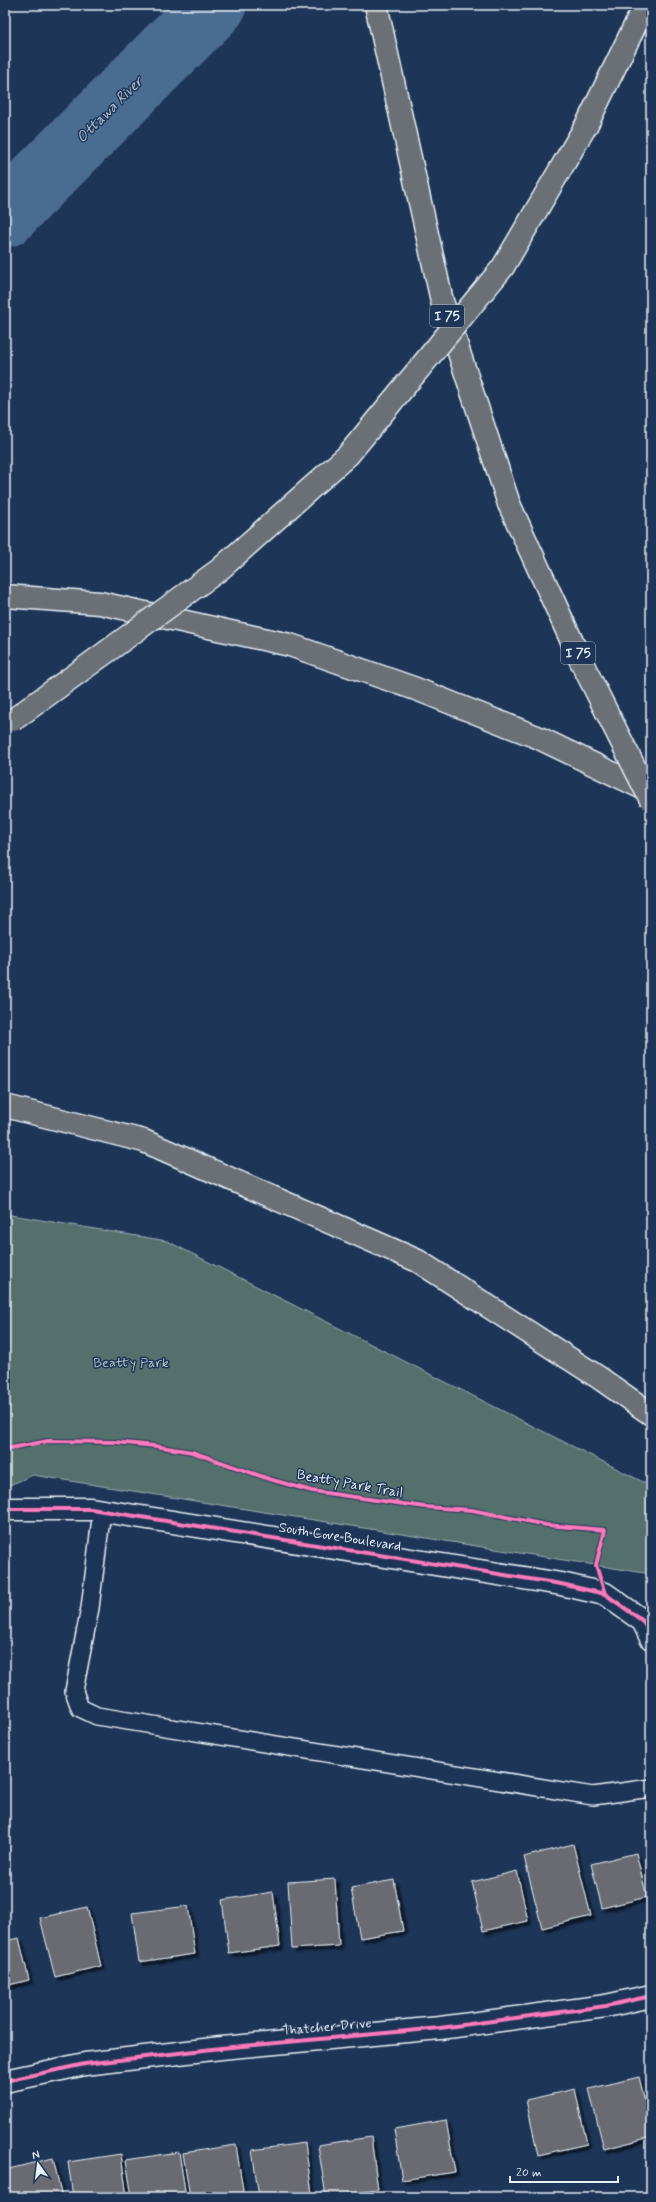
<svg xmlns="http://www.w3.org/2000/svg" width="656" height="2202" viewBox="0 0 656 2202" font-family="Mynerve,sans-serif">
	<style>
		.green { fill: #526f6d; stroke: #9db0b2 }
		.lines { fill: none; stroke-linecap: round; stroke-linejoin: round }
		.river { stroke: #4b6c91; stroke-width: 65 }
		.building { fill: #696b72; stroke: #e8f1f8; filter: url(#shadow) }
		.service-casing { stroke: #e8f1f8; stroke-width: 20 }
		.minor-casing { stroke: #e8f1f8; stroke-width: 25 }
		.motorway-casing { stroke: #e8f1f8; stroke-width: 25 }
		.service { stroke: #1d3557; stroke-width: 17 }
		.minor { stroke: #1d3557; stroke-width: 22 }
		.motorway { stroke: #6b7074; stroke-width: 22 }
		.motorway-bridge-casing { stroke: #e8f1f8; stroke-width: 25; stroke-linecap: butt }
		.motorway-bridge { stroke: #6b7074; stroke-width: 22 }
		.cycleway-casing { stroke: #1d3557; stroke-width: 6 }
		.cycleway { stroke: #fd7abc; stroke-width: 4 }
		.labels { text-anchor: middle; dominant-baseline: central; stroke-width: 3; stroke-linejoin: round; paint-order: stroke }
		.shield { fill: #1d3557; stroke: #abb9c8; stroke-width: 1 }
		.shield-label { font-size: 13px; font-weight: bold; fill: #e8f1f8 }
		.park-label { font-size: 14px; fill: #b4c4c7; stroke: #1d3557 }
		.street-label { font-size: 14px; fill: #e8f1f8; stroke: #1d3557 }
		.water-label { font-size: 15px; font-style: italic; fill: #b1c2d4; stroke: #1d3557 }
	</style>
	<defs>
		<filter id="shadow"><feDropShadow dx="3.5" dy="3.5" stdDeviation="1" flood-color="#0009"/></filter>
	</defs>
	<rect width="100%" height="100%" fill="#1d3557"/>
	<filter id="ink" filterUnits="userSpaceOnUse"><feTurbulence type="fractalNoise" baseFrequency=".025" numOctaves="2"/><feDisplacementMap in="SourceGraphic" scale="8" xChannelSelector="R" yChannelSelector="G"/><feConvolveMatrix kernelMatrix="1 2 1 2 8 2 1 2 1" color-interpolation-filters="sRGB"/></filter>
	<g filter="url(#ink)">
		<path class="green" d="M5 1214 167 1241 651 1486V1574L33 1475 5 1487Z"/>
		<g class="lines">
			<path class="river" d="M5 215 214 5"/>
		</g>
		<path class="building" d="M573 1844 591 1916 542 1928 524 1857Z
			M636 1853 647 1897 602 1908 591 1864Z
			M517 1871 528 1921 483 1931 472 1882Z
			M335 1879 339 1946 292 1949 288 1882Z
			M394 1880 403 1931 360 1938 351 1888Z
			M273 1892 280 1946 229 1953 222 1900Z
			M188 1906 195 1954 139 1962 132 1913Z
			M87 1907 101 1966 55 1977 40 1918Z
			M19 1938 29 1980 5 1986V1941Z
			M639 2077 651 2126V2137L604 2149 589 2089Z
			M575 2089 587 2144 538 2155 526 2100Z
			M446 2120 455 2172 402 2180 394 2129Z
			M371 2137 378 2190 326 2197 318 2145Z
			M305 2143 312 2194 292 2197H259L252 2150Z
			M236 2145 244 2197H190L183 2153Z
			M179 2152 186 2197H132L126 2160Z
			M121 2154 127 2197H73L68 2162Z
			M53 2158 62 2197H11L5 2170Z"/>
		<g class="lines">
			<g class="service-casing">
				<path id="service" d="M102 1510 90 1608 74 1691 80 1708 97 1716 593 1796 651 1788"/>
			</g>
			<g class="minor-casing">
				<path id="minor" d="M5 1509H91L561 1584 605 1594 643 1621 651 1638
					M5 2081 85 2064 221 2048 440 2028 606 2006 651 1996"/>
			</g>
			<g class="motorway-casing">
				<path id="motorway" d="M376 5 442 301 509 504
					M587 124 645 5
					M5 596 100 603 290 645 416 689 537 737 651 792
					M5 1106 144 1141 418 1261 598 1377 651 1414"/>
			</g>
			<use href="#service" class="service"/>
			<use href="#minor" class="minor"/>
			<use href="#motorway" class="motorway"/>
			<g class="motorway-bridge-casing">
				<path id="motorway-bridge" d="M509 504 580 659 651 800
					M13 720 219 570 348 455 503 267 587 124"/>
			</g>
			<use href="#motorway-bridge" class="motorway-bridge"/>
			<g class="cycleway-casing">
				<path id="cycleway" d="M5 1449 48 1441 115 1442 155 1446 192 1452 269 1479 312 1491 425 1507 472 1510 546 1525 605 1530 596 1565 605 1594
					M5 1509H91L561 1584 605 1594 643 1621 651 1638
					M5 2081 85 2064 221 2048 440 2028 606 2006 651 1996"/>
			</g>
			<use href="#cycleway" class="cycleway"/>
		</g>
	</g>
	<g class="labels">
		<g class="shield">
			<rect x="430" y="305" width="34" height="22" rx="3"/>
			<rect x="561" y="642" width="34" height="22" rx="3"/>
		</g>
		<g class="shield-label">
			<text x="447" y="316">I 75</text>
			<text x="578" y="653">I 75</text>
		</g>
		<g class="park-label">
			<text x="131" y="1363">Beatty Park</text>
		</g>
		<g class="street-label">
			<text transform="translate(350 1484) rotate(10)">Beatty Park Trail</text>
			<text transform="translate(340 1537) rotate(9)">South Cove Boulevard</text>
			<text transform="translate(327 2027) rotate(-5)">Thatcher Drive</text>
		</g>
		<g class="water-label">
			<text transform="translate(110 110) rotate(-45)">Ottawa River</text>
		</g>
	</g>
	<rect width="656" height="2202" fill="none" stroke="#1d3557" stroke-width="20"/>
	<rect x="10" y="10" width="636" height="2182" fill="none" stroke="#e8f1f8" stroke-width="1.5" filter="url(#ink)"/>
	<g transform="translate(38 2164) rotate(346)" stroke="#1d3557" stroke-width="3" paint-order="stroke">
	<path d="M0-3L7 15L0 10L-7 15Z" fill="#e8f1f8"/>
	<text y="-6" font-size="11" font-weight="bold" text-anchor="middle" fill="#e8f1f8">N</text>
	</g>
	<path d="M510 2176v6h108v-6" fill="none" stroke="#e8f1f8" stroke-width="2"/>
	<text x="516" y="2176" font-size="12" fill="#e8f1f8" stroke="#1d3557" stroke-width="3" paint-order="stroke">20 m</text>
</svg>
